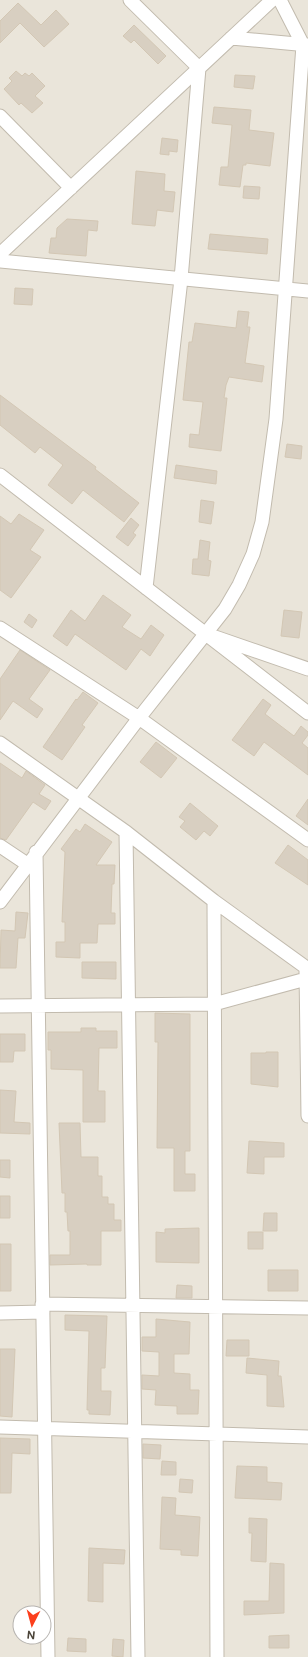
<svg xmlns="http://www.w3.org/2000/svg" width="308" height="1657" viewBox="0 0 308 1657" font-family="'Public Sans',sans-serif">
	<style>
		.residential { fill: #eae5da; fill-rule: evenodd }
		.building { fill: #d8cfc1; stroke: #d3c7b4 }
		.lines { fill: none; stroke-linecap: round; stroke-linejoin: round }
		.minor-casing { stroke: #c2bbae; stroke-width: 15 }
		.minor { stroke: #fff; stroke-width: 13 }
	</style>
	<rect width="100%" height="100%" fill="#f6f3ec"/>
	<path class="residential" d="M0 0H308V1657H0ZM20 1613H44V1637H20Z"/>
	<path class="building" d="M18 3 41 25 56 10 69 24 44 47 20 23 0 43V21Z
		M134 25 166 56 158 64 134 40 131 43 123 36Z
		M16 71 22 76 25 73 29 76 32 73 45 86 35 96 43 103 32 113 21 103 19 105 4 89 12 81 9 78Z
		M235 75 255 76 253 89 234 87Z
		M214 107 251 110 249 130 274 133 270 166 246 163V165H243L240 187 219 185 221 167H228L232 125 212 123Z
		M162 138 178 140 177 152 169 151V155L160 154Z
		M136 171 165 174 164 191 175 192 173 212 157 210 155 226 132 224Z
		M244 186 260 187 259 199 243 198Z
		M67 219 98 221 97 231 88 230 86 256 49 253 51 238H56L57 228Z
		M210 234 268 239 267 254 208 249Z
		M15 288 33 289 32 305 14 304Z
		M238 311 249 312 247 327H250L245 363 264 366 262 382 229 377 226 385 224 398H227L221 451 189 447 190 434 199 435 203 402 183 400 189 342H192L195 323 236 328Z
		M0 395 96 467 95 469 139 503 124 522 83 490 72 504 48 485 63 465 40 447 35 453 0 425Z
		M287 444 302 446 301 459 285 457Z
		M176 465 217 471 216 484 174 478Z
		M201 500 214 502 211 524 199 522Z
		M19 514 44 530 30 550 41 557 11 598 0 590V516L11 524Z
		M131 518 139 525 133 533 136 535 128 546 116 537Z
		M200 540 210 542 208 560 211 561 209 576 192 574 193 559H198Z
		M103 595 131 615 122 627 141 639 151 625 164 635 150 656 141 649 126 670 75 634 67 646 53 636 71 610 85 621Z
		M284 610 302 612 299 638 281 636Z
		M29 614 37 620 32 628 24 622Z
		M20 650 50 670 29 699 43 709 37 718 13 701 0 720V679Z
		M83 692 98 703 82 725 85 727 62 760 43 747 76 699 77 700Z
		M263 699 271 705 265 714 294 736 301 726 308 732V735L302 743 308 748V775L264 742 254 756 232 740Z
		M156 742 177 758 161 778 140 762Z
		M0 763 22 778 26 771 45 785 39 794 51 801 45 810 33 802 6 840 0 838Z
		M308 799V825L296 816Z
		M190 803 218 826 210 836 204 831 196 840 180 827 185 821 179 817Z
		M85 824 112 842 96 865H115L114 884H112L111 913H115V924H98L97 943H80V958L56 957V942H65V922H62L65 852 61 849 76 829 80 832Z
		M288 845 308 860V885L275 863Z
		M16 912 28 913 25 938H18L16 968H0L1 930 15 931Z
		M82 962H116V979L82 978Z
		M155 1013 190 1014V1151H185V1174H195V1191H174V1148H157L158 1042H155Z
		M81 1028H96V1031H117V1048H99L98 1091H105V1122H83V1070L51 1069V1050H48V1032H81Z
		M0 1034H25V1051H14L13 1062H0Z
		M266 1052H278V1087L251 1084V1053H266Z
		M0 1090 16 1091 14 1122 30 1123V1134L0 1133Z
		M59 1123H80L81 1157H98V1176H102V1197H108V1204H114V1220H121V1231H101V1265H87V1264L50 1265V1255H70V1231H68L67 1212H65V1193H62Z
		M249 1141 284 1143V1157H264V1174L247 1173Z
		M0 1160H10V1178L0 1177Z
		M0 1196H10V1218H0Z
		M264 1213H277V1231H263Z
		M199 1228V1263L156 1262V1232L165 1233V1229Z
		M248 1232H263V1249H248Z
		M0 1244H11V1291H0Z
		M268 1270H298V1291H268Z
		M177 1285 192 1286V1298H176Z
		M65 1315 107 1316 105 1368H101V1391H111L110 1415 89 1414V1410H87L89 1331 65 1330Z
		M156 1319 190 1322 189 1354H174V1373L190 1374V1390H199L198 1414H177V1406L155 1405 156 1390 142 1389V1375L159 1376V1352L142 1351V1337H156Z
		M227 1340H249V1356H226Z
		M0 1349H15L12 1417 0 1416Z
		M247 1358 279 1361 278 1376H281L284 1407 267 1406V1375L246 1373Z
		M0 1438 30 1439V1454L12 1453 11 1493H0Z
		M143 1444 161 1445 160 1459 143 1458Z
		M162 1461 176 1462V1475H161Z
		M237 1466 267 1467V1482L282 1483 281 1500 235 1498Z
		M180 1479 193 1480 192 1493 179 1492Z
		M162 1497 176 1498 175 1515 200 1517 198 1556 181 1555V1550L160 1549Z
		M249 1518 267 1519 266 1562 251 1561 252 1533H249Z
		M89 1548 125 1550 124 1564 103 1563V1602L88 1601Z
		M270 1563 284 1564V1613L244 1615V1601H269Z
		M289 1635V1648H269V1636Z
		M68 1638 86 1639V1652L67 1651Z
		M113 1639 124 1640 123 1657 112 1656Z"/>
	<g class="lines">
		<g class="minor-casing">
			<path id="minor" d="M130 0 199 68 181 279 146 588
				M231 38 308 45
				M0 116 71 188
				M0 254 272 0
				M0 261 308 291
				M0 475 308 713
				M0 628 139 718 308 840
				M215 637 308 669
				M0 743 126 832 214 901 308 969
				M126 832 138 1657
				M0 846 27 864
				M36 852 48 1657
				M214 901 217 1657
				M0 902 139 718 225 609 239 585 253 554 262 522 276 419 303 45 280 0
				M306 971 308 1116
				M0 1006 214 1004 306 979
				M42 1304 308 1308
				M0 1313 43 1312
				M0 1427 308 1437"/>
		</g>
		<use href="#minor" class="minor"/>
	</g>
	<g transform="translate(32 1625) rotate(186)"><circle r="19" fill="#ffffff" stroke="#b7b4b0"/>
	<path d="M0-3L7 15L0 10L-7 15Z" fill="#fc3f1d"/>
	<text y="-6" font-size="11" font-weight="bold" text-anchor="middle" fill="#4b4439">N</text>
	</g>
</svg>
